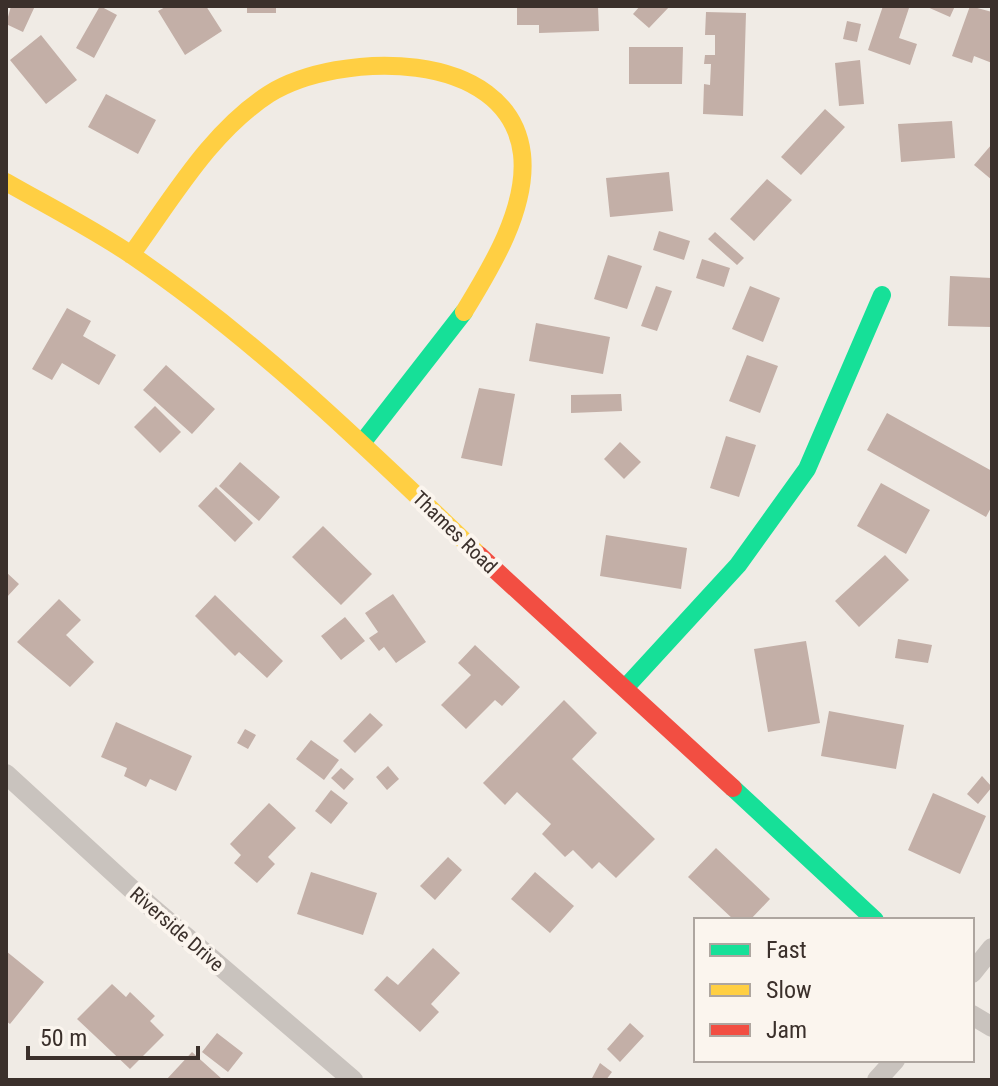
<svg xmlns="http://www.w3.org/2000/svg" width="998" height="1086" viewBox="0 0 998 1086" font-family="'Roboto Condensed',sans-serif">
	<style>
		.building { fill: #c3afa7 }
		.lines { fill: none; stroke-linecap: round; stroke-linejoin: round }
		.street { stroke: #c9c3be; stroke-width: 20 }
		.fast { stroke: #16e098; stroke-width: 18 }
		.slow { stroke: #ffcf43; stroke-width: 18 }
		.jam { stroke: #f24e42; stroke-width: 18 }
		.labels { text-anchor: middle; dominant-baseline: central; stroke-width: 8; stroke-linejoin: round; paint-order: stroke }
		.street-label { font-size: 20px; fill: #3b302b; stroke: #fbf5ee }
	</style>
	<rect width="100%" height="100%" fill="#f0ebe5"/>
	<path class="building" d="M11 6H35L23 32 6 24Z
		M100 6 117 15 94 58 76 48Z
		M167 6H206L222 31 185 55 158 11Z
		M247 6H276V13H247Z
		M517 6H598L599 31 539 33V25H517Z
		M640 6H670L649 28 633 14Z
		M883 6 909 8 899 38 917 44 910 65 868 50Z
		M925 6H955L950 17Z
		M970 6 992 12V63L974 56 972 63 952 56Z
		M706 12 746 13 743 116 703 114 704 84 710 85 711 64H704L705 55H715V35H705Z
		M847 21 861 24 857 42 843 39Z
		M41 35 77 80 46 104 10 60Z
		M629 47H683L682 84H629Z
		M860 60 864 104 839 106 835 63Z
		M106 94 156 120 138 154 88 127Z
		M825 109 845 127 801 175 781 157Z
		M952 121 955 158 901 162 898 124Z
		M992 144V180L974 165Z
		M669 172 673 211 610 217 606 178Z
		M767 179 792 200 754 241 730 219Z
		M659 231 690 241 684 260 653 250Z
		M715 232 744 258 737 265 708 239Z
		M608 255 642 266 627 309 594 299Z
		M702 259 730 268 724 287 696 278Z
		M950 276 992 278V327L948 326Z
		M656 286 672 291 657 331 641 326Z
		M750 286 780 298 763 342 732 329Z
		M67 308 91 321 83 336 116 355 99 385 62 363 52 380 32 369Z
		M536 323 610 337 603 374 529 361Z
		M747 355 778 366 760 413 729 401Z
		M166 365 215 409 192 434 143 390Z
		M479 388 515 394 502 466 461 458Z
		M621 394 622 411 571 413V395Z
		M155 406 181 432 160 453 134 427Z
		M887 413 992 471V506L986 517 867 450Z
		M726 436 756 445 739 497 710 488Z
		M620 442 641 462 624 479 604 459Z
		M240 462 280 497 259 521 219 486Z
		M881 483 930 510 906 554 857 526Z
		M216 487 253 523 235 542 198 506Z
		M323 526 372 574 341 605 292 557Z
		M606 535 687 548 681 589 600 576Z
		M885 555 909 580 859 627 835 601Z
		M6 572 19 584 6 598Z
		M393 594 426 642 396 663 384 647 379 651 369 638 378 632 365 613Z
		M215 595 283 661 267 678 239 652 235 656 195 616Z
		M59 599 81 620 66 635 94 662 70 687 17 642Z
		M345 617 365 641 341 660 321 636Z
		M898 639 932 645 928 663 895 658Z
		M806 641 820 723 768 732 754 649Z
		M475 645 520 687 502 706 495 700 466 729 441 705 471 675 458 663Z
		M564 700 597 733 572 759 655 839 616 878 599 862 592 869 573 850 565 857 542 834 551 824 517 792 505 805 483 783Z
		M829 711 904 725 896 769 821 756Z
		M370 713 383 725 355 753 343 741Z
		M116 722 192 756 176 791 150 779 146 787 124 776 127 768 101 757Z
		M245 729 256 735 248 749 237 743Z
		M311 740 339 760 324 780 296 759Z
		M388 766 399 779 387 790 376 777Z
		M341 768 354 779 344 790 331 778Z
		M982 776 992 787 978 804 967 794Z
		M331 790 348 803 331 824 315 811Z
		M933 793 986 816 960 874 908 850Z
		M269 803 296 828 268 857 275 864 257 883 234 863 241 855 230 844Z
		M716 848 770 899 750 920H734L688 877Z
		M448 857 462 870 435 900 420 886Z
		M311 872 377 893 363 935 297 914Z
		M535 872 574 906 550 933 511 899Z
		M433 948 460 973 431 1004 439 1012 420 1032 374 990 387 976 398 985Z
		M6 951 44 982 10 1024 6 1021Z
		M112 984 126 997 130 992 155 1016 150 1021 164 1035 130 1069 77 1019Z
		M630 1023 644 1036 620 1062 607 1049Z
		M217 1033 243 1053 228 1072 202 1052Z
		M192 1052 223 1080H166Z
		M600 1063 612 1072 606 1080H591Z"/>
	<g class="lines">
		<path class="street" d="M6 774 150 906 353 1080
			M972 973 992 948
			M972 1015 992 1027
			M877 1080 895 1060"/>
		<path class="fast" d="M362 443 464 312
			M625 688 738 565 807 469 882 295
			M733 788 875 920"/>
		<path class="slow" d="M6 182C48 206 93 229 133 256 259 342 369 450 479 555
			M131 255C172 199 210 132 269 94 338 51 509 47 522 154 528 208 491 268 464 312"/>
		<path class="jam" d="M479 555 733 788"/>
	</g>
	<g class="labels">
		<g class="street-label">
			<text transform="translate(455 532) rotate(44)">Thames Road</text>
			<text transform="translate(177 929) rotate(41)">Riverside Drive</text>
		</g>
	</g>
	<rect width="998" height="1086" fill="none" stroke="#3b302b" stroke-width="16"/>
	<rect x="694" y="918" width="280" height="144" fill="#fbf5ee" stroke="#aea6a0" stroke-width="2"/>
	<rect x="710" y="944" width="40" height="12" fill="#16e098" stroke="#aea6a0" stroke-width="2"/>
	<text x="766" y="958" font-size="24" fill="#3b302b">Fast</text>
	<rect x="710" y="984" width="40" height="12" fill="#ffcf43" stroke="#aea6a0" stroke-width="2"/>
	<text x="766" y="998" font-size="24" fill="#3b302b">Slow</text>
	<rect x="710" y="1024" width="40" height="12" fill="#f24e42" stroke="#aea6a0" stroke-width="2"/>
	<text x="766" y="1038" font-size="24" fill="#3b302b">Jam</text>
	<path d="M28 1046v12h170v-12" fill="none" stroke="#3b302b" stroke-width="4"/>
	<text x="40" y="1046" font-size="24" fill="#3b302b" stroke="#fbf5ee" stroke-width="6" paint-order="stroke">50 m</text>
</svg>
